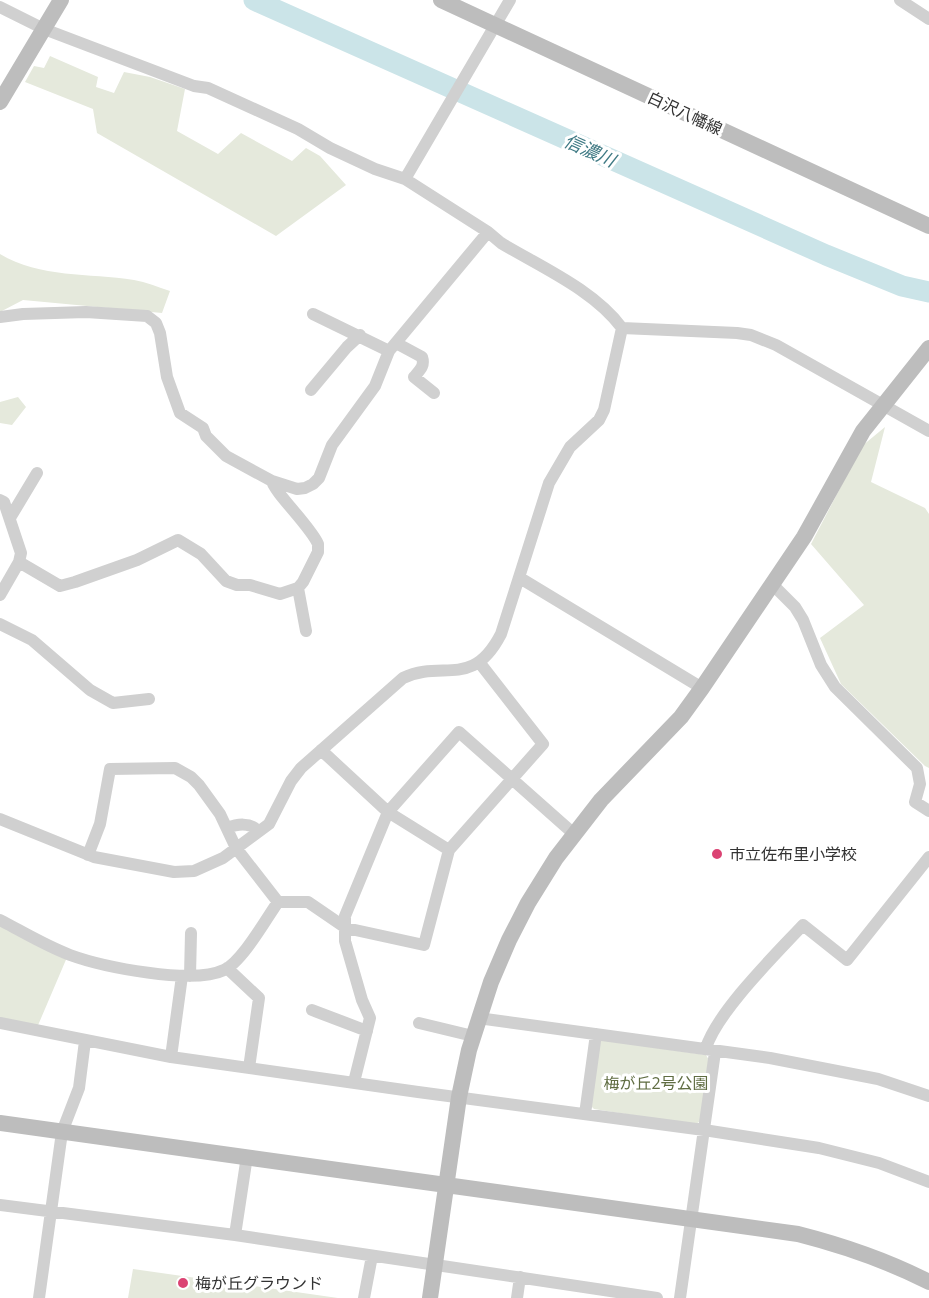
<svg xmlns="http://www.w3.org/2000/svg" width="929" height="1298" viewBox="0 0 929 1298" font-family="'Open Sans','Noto Sans JP',sans-serif">
	<style>
		.green { fill: #e5e9dc }
		.lines { fill: none; stroke-linecap: round; stroke-linejoin: round }
		.river { stroke: #cbe4e8; stroke-width: 21 }
		.street { stroke: #d0d0d0; stroke-width: 12 }
		.secondary { stroke: #bdbdbd; stroke-width: 16 }
		.poi-dot { fill: #db4373; stroke: #fff; stroke-width: 2 }
		.labels { text-anchor: middle; dominant-baseline: central; stroke-width: 6; stroke-linejoin: round; paint-order: stroke }
		.street-label { font-size: 16px; fill: #333; stroke: #fff }
		.poi-label { font-size: 16px; fill: #333; stroke: #fff; text-anchor: start }
		.park-label { font-size: 16px; fill: #606d42; stroke: #fff }
		.water-label { font-size: 18px; font-style: italic; fill: #3f7a84; stroke: #fff }
	</style>
	<rect width="100%" height="100%" fill="#fff"/>
	<path class="green" d="M50 56 98 77 96 87 114 93 124 72 150 77 185 89 177 131 218 154 241 133 292 161 306 148 320 156 346 185 276 236 97 133 93 109 25 82 34 66 44 68Z
		M0 254C40 278 89 273 134 280 146 282 158 287 170 291L162 313 23 300 0 312Z
		M18 397 26 407 12 425 0 423V402Z
		M885 427 871 482 925 508 929 514V768L925 766 841 684 820 638 864 605 811 544 862 446Z
		M0 920 68 955 36 1030 0 1023Z
		M602 1040 706 1055 709 1060 700 1121 695 1125 594 1109 590 1105 598 1044Z
		M133 1269 338 1298H128Z"/>
	<g class="lines">
		<path class="river" d="M254 0 826 255 902 286 929 292"/>
		<path class="street" d="M900 0 929 19
			M0 7 44 29 194 86 208 88 298 129 330 148 375 169 405 179 488 232 501 243C541 267 594 290 622 328L604 410 599 420 570 447 549 483 501 634C472 690 443 659 403 678L301 768 291 781 269 824 223 858 194 871 174 872 94 857 0 819
			M405 179 510 0
			M313 314 389 351
			M0 317 23 314 86 312 147 316 156 323 160 333 167 377 180 413 203 428 206 436 226 456 272 481
			M622 328 737 333 751 335 776 345 929 431
			M396 343 422 357C425 366 420 370 414 377L434 393
			M311 390 347 347 360 335
			M0 500 4 502 21 553 19 562 0 595
			M10 518 37 473
			M19 562 60 586 75 582 137 560 178 540 201 554 226 581 237 585H250L280 594 298 588 303 582 318 552V544C311 527 274 492 272 481L297 489 305 488 313 484 319 478 332 445 375 386 389 351 488 232
			M520 578 702 688
			M773 585 795 607 803 620 821 665 835 687 917 768 920 784 915 802 929 811
			M298 588 306 631
			M0 624 32 640 90 690 113 703 149 699
			M321 750 388 812 449 850
			M227 828C237 824 250 822 258 831
			M278 902H308L346 928 424 945 449 850 543 744 479 662
			M0 920C23 932 46 946 70 955 103 967 193 985 224 970 242 962 266 919 278 902L236 848 220 814 199 785 191 777 175 768 110 769 100 824 88 855
			M227 968 259 998 249 1068
			M190 976 191 933
			M312 1010 367 1031
			M478 1018 770 1058 878 1079 929 1096
			M0 1023 171 1057 418 1092 704 1130 819 1148 879 1163 929 1182
			M419 1023 473 1036
			M706 1048C717 1012 776 954 803 925L847 960 929 857
			M171 1057 182 976
			M354 1082 370 1018 362 1000 345 941V916L388 812 459 732 574 834
			M585 1114 596 1034
			M0 1205 235 1235 657 1298
			M235 1235 247 1156
			M39 1298 62 1132 79 1088 85 1041
			M364 1298 372 1256
			M517 1298 520 1277
			M680 1298 715 1052"/>
		<path class="secondary" d="M441 0 929 226
			M0 102 61 0
			M0 1123 798 1234C845 1246 886 1260 929 1282
			M430 1298 459 1097 469 1050 491 982 509 940 528 903 556 858 601 800 681 717 702 688 804 537 863 431 929 348"/>
	</g>
	<g class="poi-dot">
		<circle cx="717" cy="854" r="6"/>
		<circle cx="183" cy="1283" r="6"/>
	</g>
	<g class="labels">
		<g class="street-label">
			<text transform="translate(685 113) rotate(25)">白沢八幡線</text>
		</g>
		<g class="poi-label">
			<text x="729" y="854">市立佐布里小学校</text>
			<text x="195" y="1283">梅が丘グラウンド</text>
		</g>
		<g class="park-label">
			<text x="656" y="1083">梅が丘2号公園</text>
		</g>
		<g class="water-label">
			<text transform="translate(590 150) rotate(24)">信濃川</text>
		</g>
	</g>
</svg>
